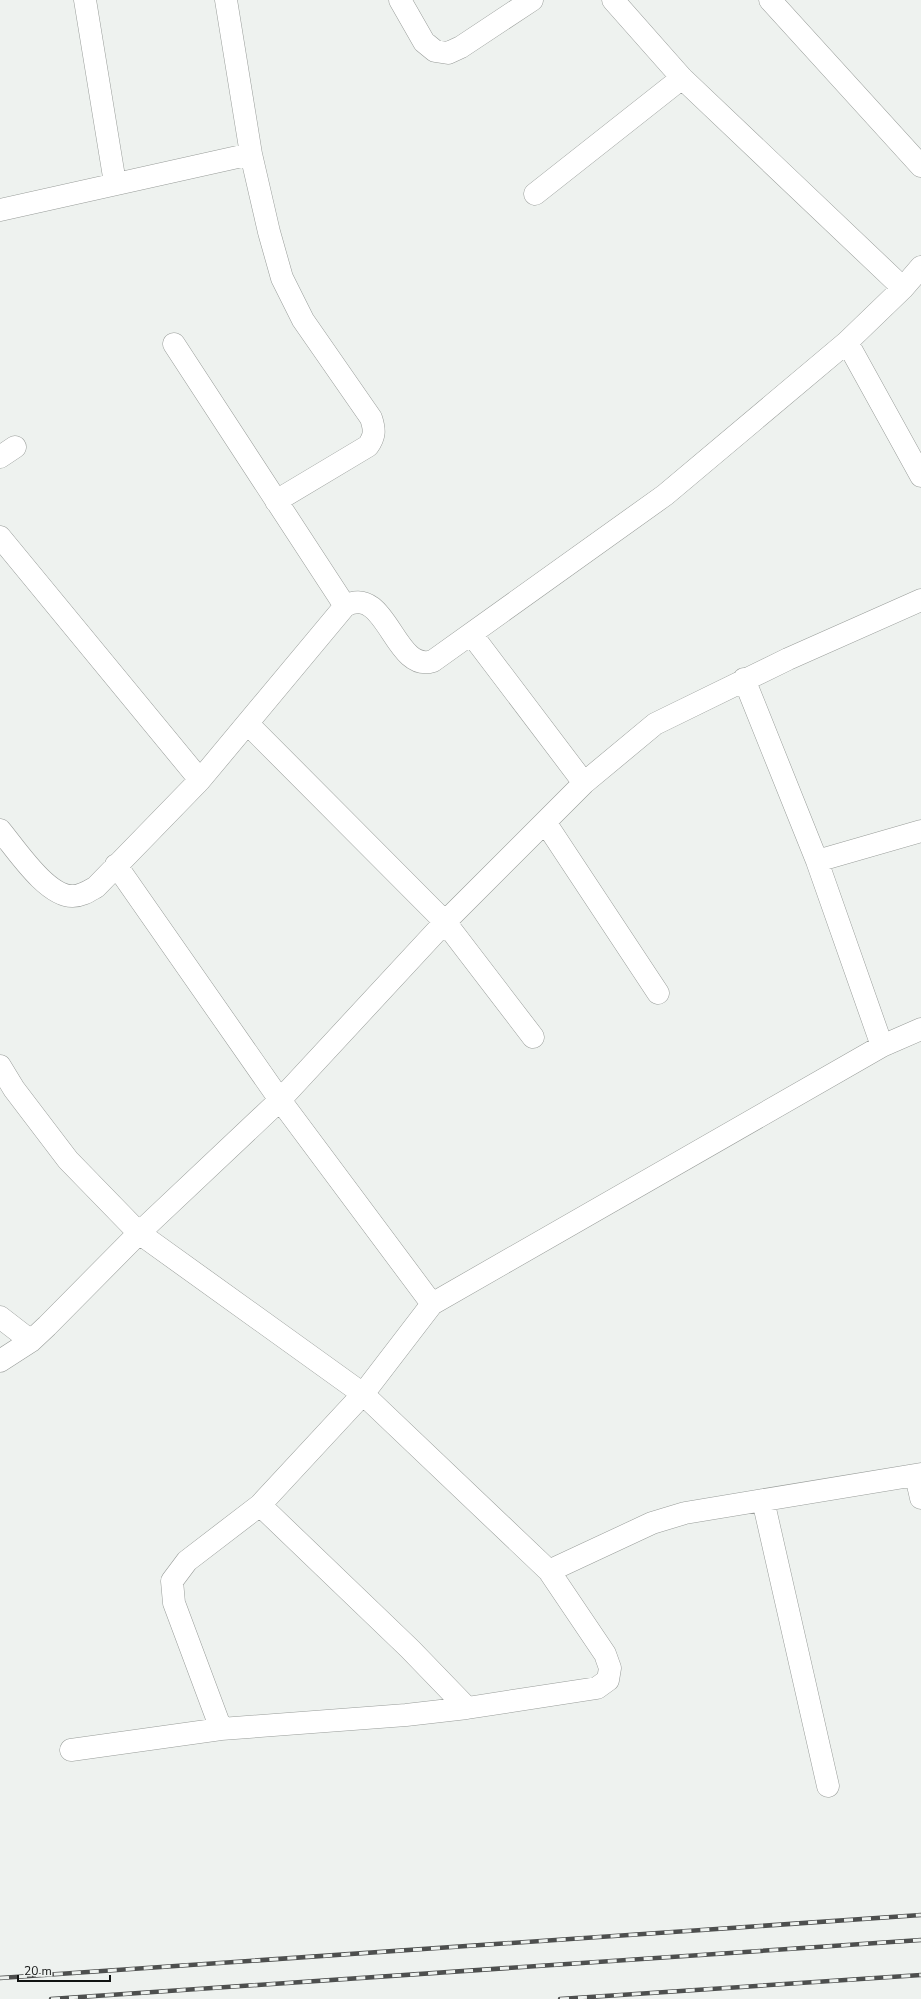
<svg xmlns="http://www.w3.org/2000/svg" width="921" height="1999" viewBox="0 0 921 1999" font-family="'Nunito Sans',sans-serif">
	<style>
		.lines { fill: none; stroke-linecap: round; stroke-linejoin: round }
		.street-casing { stroke: #989c99; stroke-width: 23 }
		.street { stroke: #fff; stroke-width: 22 }
		.rail-casing { stroke: #4d4f4e; stroke-width: 4.5 }
		.rail { stroke: #eef2ef; stroke-width: 3; stroke-dasharray: 9; stroke-linecap: butt }
	</style>
	<rect width="100%" height="100%" fill="#eef2ef"/>
	<g class="lines">
		<g class="street-casing">
			<path id="street" d="M85 0 115 183
				M226 0 251 154 269 232 282 278 303 320 371 418C375 430 375 436 368 446L276 501
				M400 0 424 42 435 51 448 53 461 47 532 0
				M613 0 682 78 903 288
				M770 0 921 166
				M535 194 682 78
				M0 210 251 154
				M847 342 921 476
				M174 344 345 606
				M0 457 15 447
				M0 537 200 780
				M472 635 584 783
				M744 679 817 861 882 1046
				M248 724 445 922 533 1037
				M545 822 658 993
				M0 830C16 849 47 897 73 896 82 896 89 891 96 887L200 780 345 606C387 583 394 674 433 661L665 495 847 342 903 288 921 267
				M817 861 921 831
				M116 865 280 1100 432 1304
				M0 1066 14 1089 68 1160 139 1233 363 1394 549 1571 605 1654 610 1668 608 1680 597 1688 467 1708 406 1715 221 1729 71 1750
				M0 1317 31 1341
				M0 1361 31 1341 47 1326 139 1233 280 1100 445 922 584 783 655 724 788 659 921 600
				M916 1476 921 1498
				M763 1500 828 1786
				M260 1505 410 1649 467 1708
				M549 1571 652 1523 685 1513 921 1474
				M221 1729 174 1603 172 1581 187 1561 260 1505 363 1394 432 1304 882 1046 921 1029"/>
		</g>
		<use href="#street" class="street"/>
		<g class="rail-casing">
			<path id="rail" d="M0 1978 921 1915
				M51 1999 921 1940
				M560 1999 921 1975"/>
		</g>
		<use href="#rail" class="rail"/>
	</g>
	<path d="M18 1975v6h92v-6" fill="none" stroke="#111312" stroke-width="2"/>
	<text x="24" y="1975" font-size="12" fill="#111312" stroke="#eef2ef" stroke-width="3" paint-order="stroke">20 m</text>
</svg>
